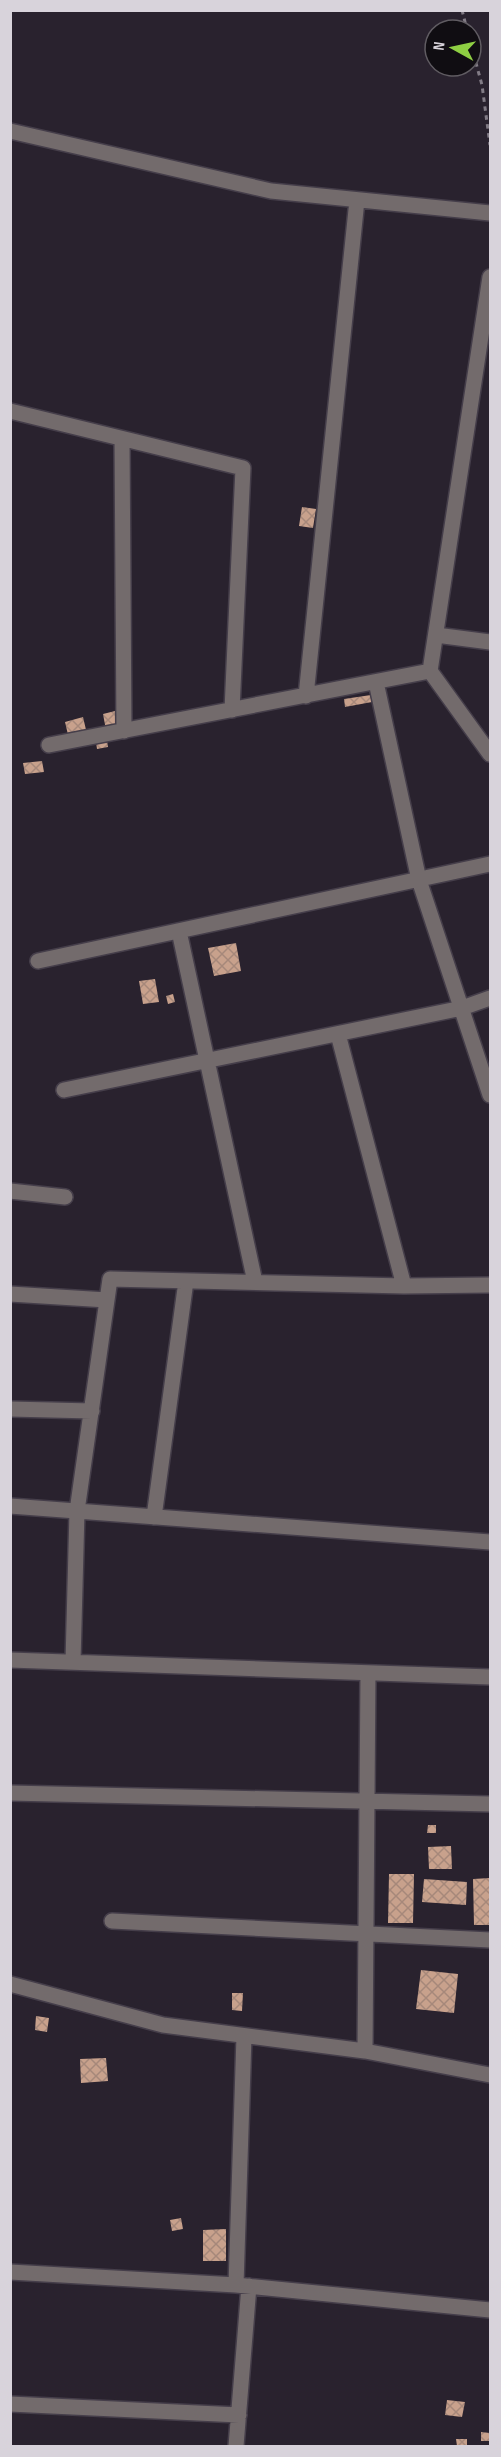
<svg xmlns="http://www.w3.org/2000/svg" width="501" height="2457" viewBox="0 0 501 2457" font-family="'Sofia Sans Condensed',sans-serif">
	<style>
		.building { fill: url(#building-cross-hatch) }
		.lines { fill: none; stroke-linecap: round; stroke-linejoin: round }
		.minor-casing { stroke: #453e4a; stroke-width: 18 }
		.path { stroke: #827c86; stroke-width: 3; stroke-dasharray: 4.5 4.5; stroke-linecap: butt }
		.minor { stroke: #736b6c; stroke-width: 15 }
	</style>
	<defs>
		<pattern id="building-cross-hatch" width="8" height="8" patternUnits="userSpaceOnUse" patternTransform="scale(1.5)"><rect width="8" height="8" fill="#c8a18c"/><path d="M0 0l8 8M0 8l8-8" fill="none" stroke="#a6887a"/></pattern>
	</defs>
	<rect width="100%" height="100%" fill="#29222e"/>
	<path class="building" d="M302 507 316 509 313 528 299 526Z
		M371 695 372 702 345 707 344 699Z
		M115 711 119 727 106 730 103 714Z
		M83 717 87 734 69 739 65 722Z
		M107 740 108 747 97 749 96 742Z
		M42 761 44 772 25 774 23 763Z
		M236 943 241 971 214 976 208 948Z
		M155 979 159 1002 143 1004 139 981Z
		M173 994 175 1002 168 1004 166 996Z
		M428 1825H436V1833H427Z
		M451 1846 452 1869H429L428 1847Z
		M389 1874H414L413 1923H388Z
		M490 1878V1925H474L473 1879Z
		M424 1879 467 1882 466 1905 422 1902Z
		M421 1970 458 1974 454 2013 416 2009Z
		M232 1993H243L242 2011 232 2010Z
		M36 2016 49 2018 47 2032 35 2030Z
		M106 2058 108 2081 81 2083 80 2059Z
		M181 2218 183 2229 172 2231 170 2220Z
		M226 2229V2261H203V2230Z
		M447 2400 465 2402 462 2417 445 2415Z
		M481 2432 490 2433V2441H481Z
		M456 2439H467V2446H457Z"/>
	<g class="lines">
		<g class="minor-casing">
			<path id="minor" d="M10 131 271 191 490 213
				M490 277 430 671 490 754
				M10 411 243 468 232 710
				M122 439 124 731
				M436 635 490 642
				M376 682 419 880 490 1095
				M306 696 357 200
				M49 745 430 671
				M179 931 255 1282
				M38 961 490 864
				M338 1034 404 1286
				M64 1090 462 1008 490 998
				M10 1191 65 1197
				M10 1294 107 1300
				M10 1409 92 1411
				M10 1506 490 1542
				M154 1517 186 1281
				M10 1660 490 1677
				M73 1662 77 1511 110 1279 404 1286 490 1285
				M10 1793 490 1804
				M112 1921 490 1940
				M10 1984 163 2025 365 2051 490 2075
				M365 2051 368 1673
				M10 2272 236 2285 490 2310
				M236 2285 244 2036
				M10 2404 239 2415
				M236 2446 249 2286"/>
		</g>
		<path class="path" d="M462 10 467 30
			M471 45 482 85 490 145"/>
		<use href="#minor" class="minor"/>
	</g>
	<rect width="501" height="2457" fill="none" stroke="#d8d3db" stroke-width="24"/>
	<g transform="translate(453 48) rotate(278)"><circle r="28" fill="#100d12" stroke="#605c62" stroke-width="1.5"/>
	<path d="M0-4.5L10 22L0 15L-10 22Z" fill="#8ece43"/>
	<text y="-9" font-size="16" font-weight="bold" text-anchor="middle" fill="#d8d3db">N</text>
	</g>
</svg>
